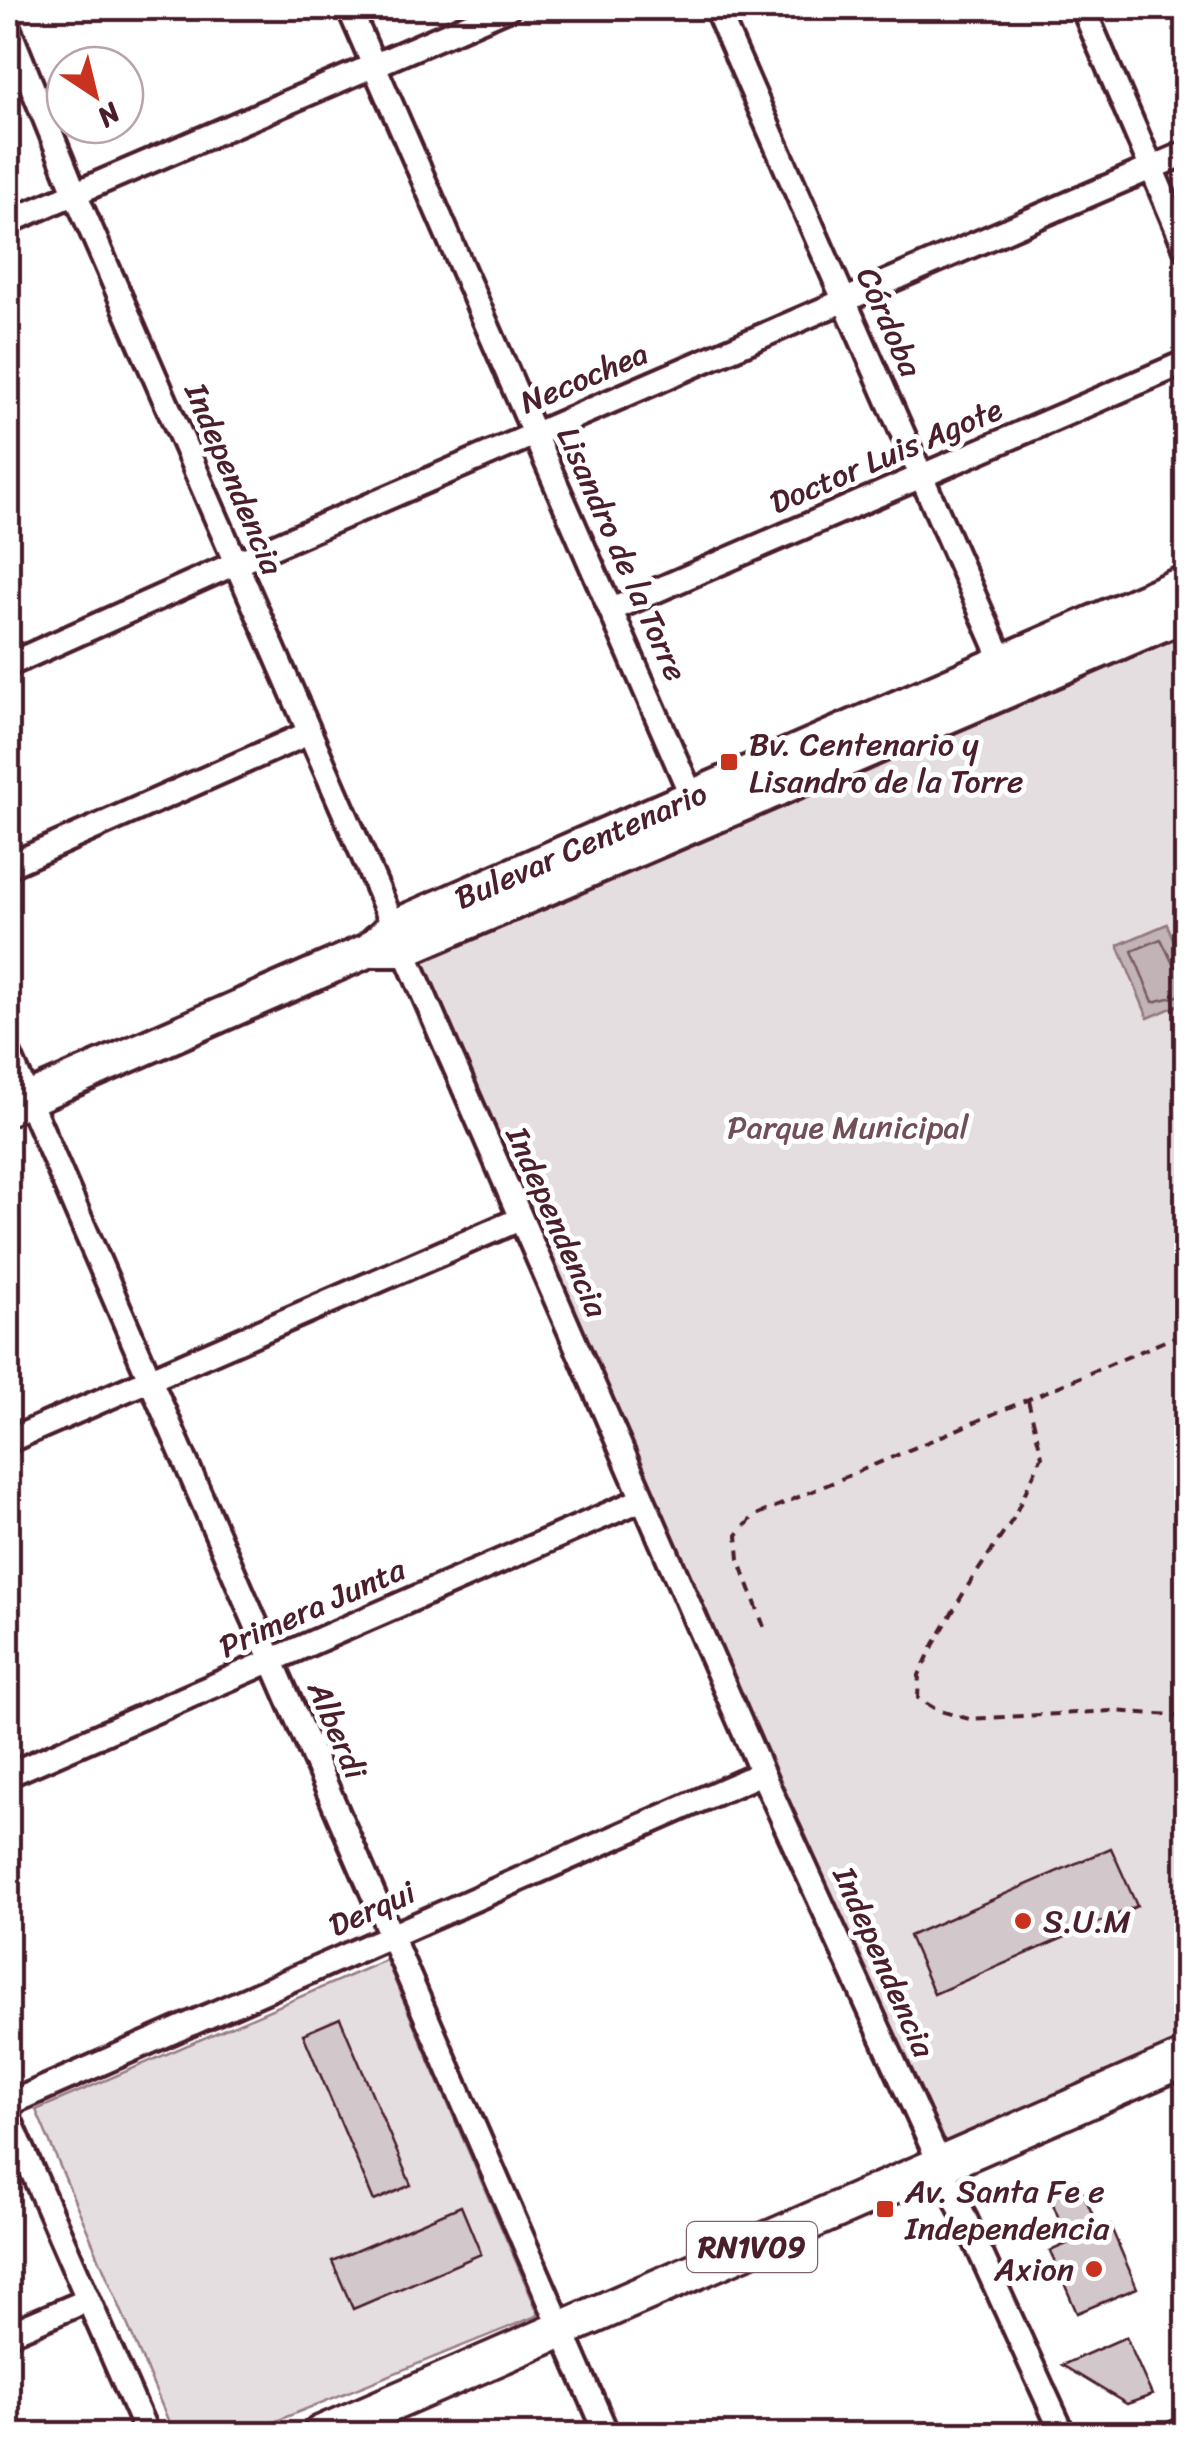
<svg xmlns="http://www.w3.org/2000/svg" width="1194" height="2442" viewBox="0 0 1194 2442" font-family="Sriracha,sans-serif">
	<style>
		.green { fill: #e5dee0; stroke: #987e86; stroke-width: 2.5 }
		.water { fill: #c1b3b6; stroke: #91787e; stroke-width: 2.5 }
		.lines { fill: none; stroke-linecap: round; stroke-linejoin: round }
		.shore { stroke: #7a5a63; stroke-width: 2.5 }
		.building { fill: #d2c7cb; stroke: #4a1f2b; stroke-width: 2.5 }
		.minor-casing { stroke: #4a1f2b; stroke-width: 30 }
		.secondary-casing { stroke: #4a1f2b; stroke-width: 40 }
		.primary-casing { stroke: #4a1f2b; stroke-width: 42 }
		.path { stroke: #4a1f2b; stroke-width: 4; stroke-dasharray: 10 8; stroke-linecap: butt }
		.minor { stroke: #fff; stroke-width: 22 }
		.secondary { stroke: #fff; stroke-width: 32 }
		.primary { stroke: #fff; stroke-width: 35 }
		.poi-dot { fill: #c8321e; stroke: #fff; stroke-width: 4 }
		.labels { text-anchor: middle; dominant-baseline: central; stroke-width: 10; stroke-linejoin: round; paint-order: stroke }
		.shield { fill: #fff; stroke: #80626b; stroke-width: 2.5 }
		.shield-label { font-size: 30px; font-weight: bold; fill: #4a1f2b }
		.street-label { font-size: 32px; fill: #4a1f2b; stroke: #fff }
		.poi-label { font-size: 32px; fill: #4a1f2b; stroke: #fff; text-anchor: start }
		.park-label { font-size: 32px; fill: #714f58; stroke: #fff }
	</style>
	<rect width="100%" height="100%" fill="#fff"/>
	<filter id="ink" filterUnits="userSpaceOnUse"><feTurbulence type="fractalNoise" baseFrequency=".01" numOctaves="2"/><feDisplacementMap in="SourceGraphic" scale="20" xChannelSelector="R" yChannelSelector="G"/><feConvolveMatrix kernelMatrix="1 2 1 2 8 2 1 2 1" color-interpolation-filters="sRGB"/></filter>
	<g filter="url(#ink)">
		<path class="green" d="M1178 618 1186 637V2058L941 2165 403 950Z
			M386 1960 539 2315 244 2434H174L36 2110Z"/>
		<path class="water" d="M1167 924 1186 971V1002L1148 1018 1118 945Z"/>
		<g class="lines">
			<path class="shore" d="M1186 970 1174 966 1161 939 1132 951 1153 1002 1186 994"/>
		</g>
		<path class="building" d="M1111 1848 1137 1906 934 1994 909 1936Z
			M340 2018 411 2185 374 2201 303 2034Z
			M1078 2180 1099 2230 1110 2225 1137 2288 1077 2313 1050 2251 1069 2243 1048 2192Z
			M461 2206 481 2254 353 2309 332 2261Z
			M1126 2337 1152 2395 1127 2404 1062 2365Z"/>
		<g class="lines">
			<g class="minor-casing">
				<path id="minor" d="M349 8 692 797
					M716 8 1003 662
					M1083 8 1186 249
					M8 27 75 193 762 1773 1063 2434
					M8 222 508 8
					M611 610 1186 362
					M8 665 236 563 1186 153
					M8 866 309 733
					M8 1052 607 2434
					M8 1441 520 1219
					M8 1775 643 1499
					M8 2104 762 1773
					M8 2116 147 2434
					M8 2334 88 2300
					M1174 2434 1186 2429"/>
			</g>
			<g class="secondary-casing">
				<g id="secondary">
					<path d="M369 950H403L1186 614"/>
					<path id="s1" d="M8 1108 369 950 393 927 1186 582"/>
				</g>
			</g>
			<g class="primary-casing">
				<path id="primary" d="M321 2434 1186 2058"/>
			</g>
			<path class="path" d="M1028 1400 1042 1456 1013 1519 967 1587 934 1644 919 1675 918 1698 937 1710 969 1719 1111 1711 1174 1715 1186 1723
				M764 1627 739 1559 737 1535 754 1516 1186 1332"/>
			<use href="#minor" class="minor"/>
			<use href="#secondary" class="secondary"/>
			<use href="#primary" class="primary"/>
		</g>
	</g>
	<g class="poi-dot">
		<rect x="719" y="752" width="20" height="20" rx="5"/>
		<circle cx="1023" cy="1921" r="10"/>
		<rect x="875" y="2199" width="20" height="20" rx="5"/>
		<circle cx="1094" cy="2269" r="10"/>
	</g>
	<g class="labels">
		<rect class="shield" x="687" y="2222" width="130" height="50" rx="8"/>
		<g class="shield-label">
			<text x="752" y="2247">RN1V09</text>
		</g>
		<g class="street-label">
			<text transform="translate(889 322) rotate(66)">Córdoba</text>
			<text transform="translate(584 378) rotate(-23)">Necochea</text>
			<text transform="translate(886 456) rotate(-23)">Doctor Luis Agote</text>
			<text transform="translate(234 479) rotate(67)">Independencia</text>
			<text transform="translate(622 554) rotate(66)">Lisandro de la Torre</text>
			<text stroke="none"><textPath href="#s1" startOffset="632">Bulevar Centenario</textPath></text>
			<text transform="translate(557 1222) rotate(66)">Independencia</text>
			<text transform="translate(312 1608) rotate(-24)">Primera Junta</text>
			<text transform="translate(337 1730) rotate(67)">Alberdi</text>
			<text transform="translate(372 1909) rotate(-24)">Derqui</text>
			<text transform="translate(884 1962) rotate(66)">Independencia</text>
		</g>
		<g class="poi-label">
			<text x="749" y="744">Bv. Centenario y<tspan x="749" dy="37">Lisandro de la Torre</tspan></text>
			<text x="1043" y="1921">S.U.M</text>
			<text x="905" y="2191">Av. Santa Fe e<tspan x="905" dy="37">Independencia</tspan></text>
			<text x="1074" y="2269" text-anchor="end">Axion</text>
		</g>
		<g class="park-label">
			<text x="848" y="1127">Parque Municipal</text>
		</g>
	</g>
	<rect width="1194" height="2442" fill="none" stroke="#fff" stroke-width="40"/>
	<rect x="20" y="20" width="1154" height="2402" fill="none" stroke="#4a1f2b" stroke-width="4" filter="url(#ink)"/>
	<g transform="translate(95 95) rotate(145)"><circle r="48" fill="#ffffff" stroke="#b7a5aa" stroke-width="2.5"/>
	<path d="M0-8L18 38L0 25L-18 38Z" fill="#c8321e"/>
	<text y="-15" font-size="28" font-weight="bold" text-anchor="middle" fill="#4a1f2b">N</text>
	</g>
</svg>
